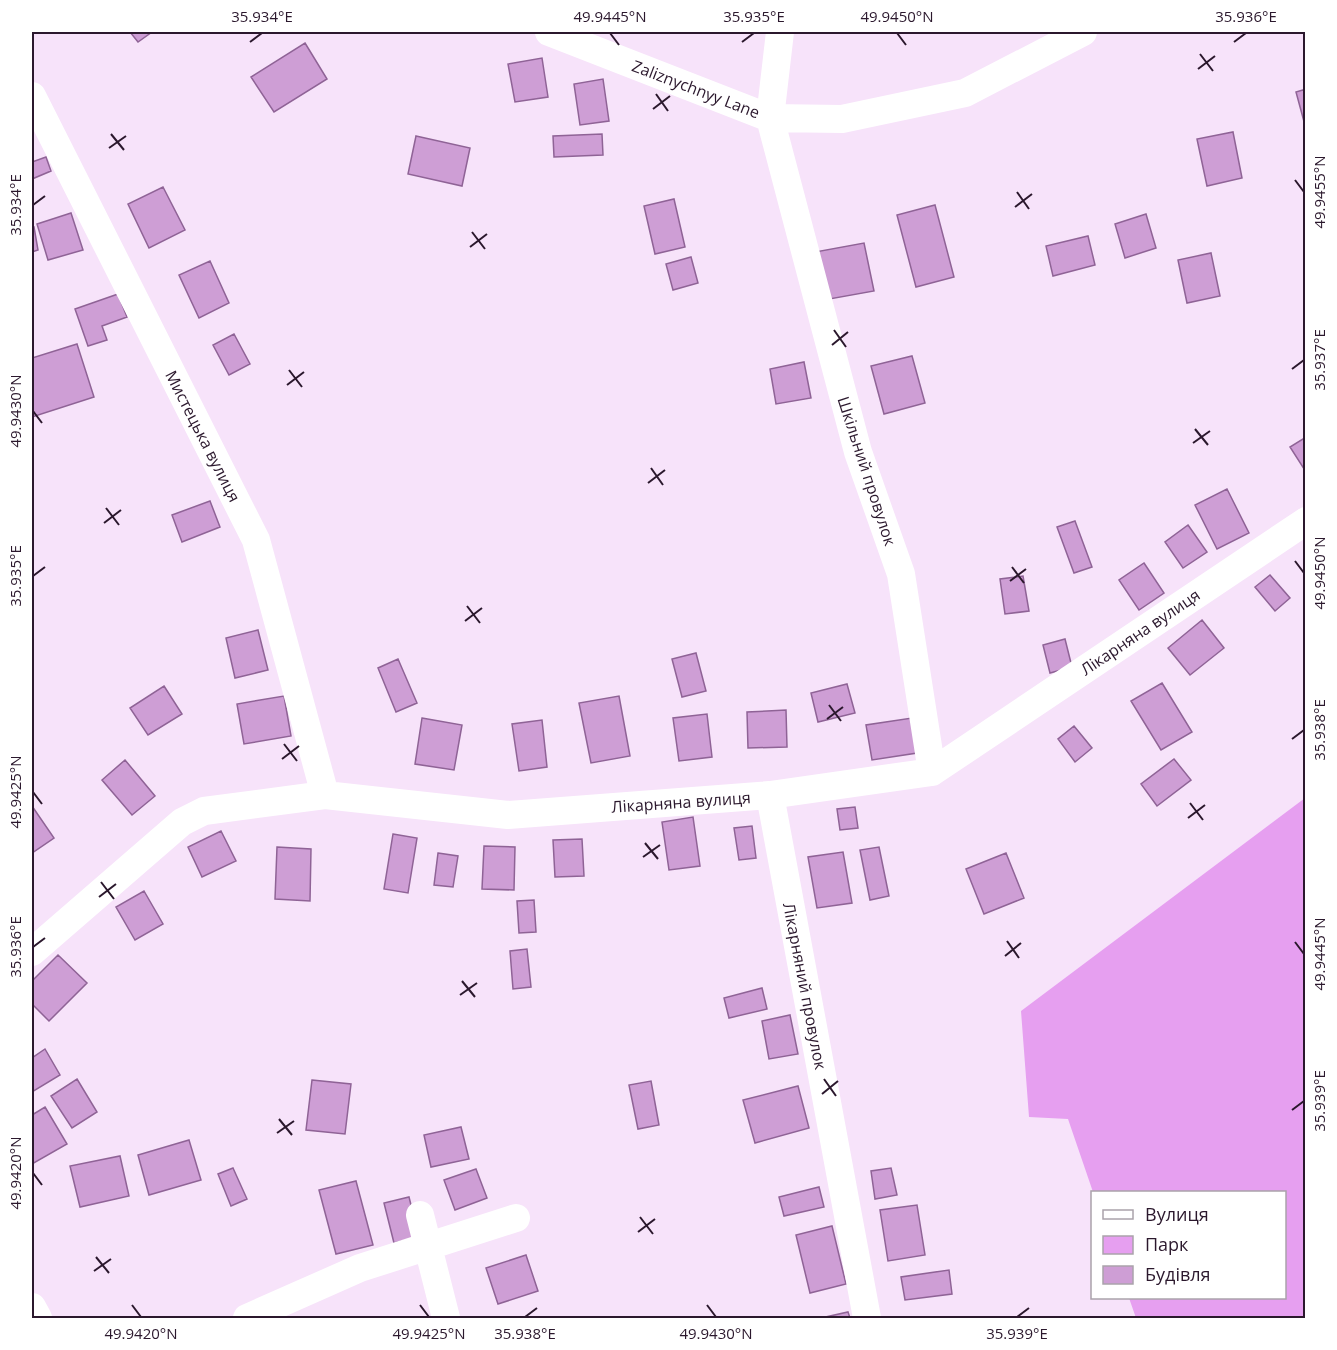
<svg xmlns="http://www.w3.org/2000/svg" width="1337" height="1350" viewBox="0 0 1337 1350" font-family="'Open Sans',sans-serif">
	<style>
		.green { fill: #e69ff0 }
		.building { fill: #ce9ed5; stroke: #8f6396; stroke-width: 1.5 }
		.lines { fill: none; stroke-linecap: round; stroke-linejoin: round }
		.minor { stroke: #fff; stroke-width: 28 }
		.ticks { fill: none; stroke: #2b182d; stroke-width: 2 }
		.labels { text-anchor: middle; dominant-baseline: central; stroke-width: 4.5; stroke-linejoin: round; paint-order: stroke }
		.street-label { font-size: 16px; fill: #2b182d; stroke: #fff }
		.neatline { fill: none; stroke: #2b182d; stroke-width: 2 }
		.ticks-label { font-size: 15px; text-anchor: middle; fill: #2b182d }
	</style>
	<rect width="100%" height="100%" fill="#f7e3fa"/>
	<path class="green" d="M1305 798V1318H1136L1129 1298H1284V1192H1093L1068 1119 1029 1117 1021 1011Z"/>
	<path class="building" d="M130 32H152L138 42Z
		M305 43 327 79 274 112 251 77Z
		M542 58 548 97 515 102 508 64Z
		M603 79 609 121 580 125 574 84Z
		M1306 89V129L1296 92Z
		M1233 132 1242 178 1207 186 1197 139Z
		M602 134 603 155 554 157 553 136Z
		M416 136 470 148 462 186 408 174Z
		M46 157 51 171 32 179V162Z
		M163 187 185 230 149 248 128 204Z
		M674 199 685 247 655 254 644 206Z
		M935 205 954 277 916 287 897 215Z
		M71 213 83 250 48 260 37 224Z
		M1146 214 1156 248 1125 258 1115 224Z
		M34 227 38 250 32 252V228Z
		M1088 236 1095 265 1053 276 1046 246Z
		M864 243 874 291 824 300 815 252Z
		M1211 253 1220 296 1187 303 1178 260Z
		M691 257 698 283 673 290 666 264Z
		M210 261 229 303 199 318 179 275Z
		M118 294 127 317 102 326 107 340 88 346 75 309Z
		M234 334 250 364 229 375 213 345Z
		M77 344 94 397 32 417V358Z
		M912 356 925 403 884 414 871 366Z
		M804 362 811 398 776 404 770 369Z
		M1306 437V472L1290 447Z
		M1227 489 1249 533 1217 549 1195 505Z
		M210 501 220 527 182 542 172 515Z
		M1075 521 1092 567 1074 573 1057 527Z
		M1188 525 1207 552 1183 568 1165 542Z
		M1144 563 1164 593 1139 610 1119 580Z
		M1270 575 1290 598 1275 611 1255 587Z
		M1023 576 1029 611 1005 614 1000 579Z
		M1202 620 1224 648 1190 675 1168 648Z
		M258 630 268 670 235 678 226 638Z
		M1065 639 1072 667 1050 673 1043 645Z
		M696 653 706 691 682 697 672 659Z
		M398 659 417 703 396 712 378 668Z
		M1162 683 1192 732 1161 750 1131 701Z
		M847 684 855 713 818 722 811 693Z
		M164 686 182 714 148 735 130 708Z
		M284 696 291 736 244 744 237 704Z
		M619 696 630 756 591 763 579 703Z
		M786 710 787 747 748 748 747 712Z
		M707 714 712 757 679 761 673 718Z
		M422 718 462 725 454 770 415 764Z
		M912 718 917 753 872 760 866 725Z
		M542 720 547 767 519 771 512 724Z
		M1074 726 1092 748 1075 762 1058 739Z
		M1174 759 1191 780 1157 806 1141 784Z
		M125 760 155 796 132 815 102 780Z
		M32 806 54 838 32 853Z
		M855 807 858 828 840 830 837 809Z
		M693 817 700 866 669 870 662 822Z
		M752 826 756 858 739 860 734 828Z
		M221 831 236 861 202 877 188 847Z
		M393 834 417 838 408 893 384 889Z
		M582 839 584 876 555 877 553 840Z
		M484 846 515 847 514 890 482 889Z
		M277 847 311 849 310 901 275 899Z
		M879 847 889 896 870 900 860 850Z
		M843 852 852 903 817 908 808 857Z
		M438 853 458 856 453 887 434 885Z
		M1006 853 1024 898 984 914 966 869Z
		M144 891 163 924 135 940 116 907Z
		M534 900 536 932 519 933 517 901Z
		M527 949 531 987 513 989 510 951Z
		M58 955 87 983 49 1021 32 1004V981Z
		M762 988 767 1009 729 1018 724 998Z
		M790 1015 798 1054 769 1059 762 1021Z
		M45 1049 60 1075 32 1092V1058Z
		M77 1079 97 1112 72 1128 51 1096Z
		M312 1080 351 1084 345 1134 306 1130Z
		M651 1081 659 1125 638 1129 629 1085Z
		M798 1086 809 1128 755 1143 743 1100Z
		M45 1107 67 1144 32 1164V1115Z
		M461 1127 469 1159 431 1167 424 1135Z
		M189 1140 201 1180 149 1195 138 1155Z
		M120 1156 129 1196 80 1207 70 1166Z
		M233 1168 247 1199 231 1206 218 1174Z
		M891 1168 897 1195 875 1199 871 1171Z
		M476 1169 487 1198 455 1210 444 1180Z
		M356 1181 373 1245 336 1254 319 1190Z
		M819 1187 824 1207 784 1216 779 1197Z
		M409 1197 419 1237 394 1243 384 1203Z
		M917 1205 925 1255 888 1261 880 1210Z
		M832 1226 846 1284 810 1293 796 1235Z
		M526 1255 538 1291 498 1304 486 1268Z
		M949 1270 952 1294 905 1300 901 1277Z
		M848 1312 850 1318H821Z"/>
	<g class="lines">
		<path class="minor" d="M549 32 770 118 842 119 965 93 1083 32
			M780 32 770 118 858 452 901 574 932 772
			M32 96 256 540 325 795
			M770 795 867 1318
			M32 952 182 822 204 811 325 795 508 815 770 795 932 772 1306 521
			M420 1215 446 1318
			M32 1307 38 1318
			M247 1318 360 1268 516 1218"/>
	</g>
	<path class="ticks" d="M610 33 619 45M897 33 906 45M250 42 262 33M742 42 754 33M1234 42 1246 33M1200 54 1213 71M1198 69 1215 56M656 94 668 111M653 109 670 96M111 134 124 150M109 148 126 136M1295 180 1304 192M1017 192 1029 209M33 205 45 196M1015 207 1032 194M472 232 485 249M470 247 487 234M834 330 846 347M832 345 848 332M1292 369 1304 360M289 370 302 387M287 385 304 372M33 411 42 423M1195 429 1208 445M1193 443 1210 431M651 468 663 485M648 483 665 470M106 508 119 525M104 523 121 510M1295 561 1304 573M1012 567 1024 583M33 576 45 567M1010 581 1026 569M467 606 480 623M465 621 482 608M829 705 841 721M827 719 843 707M1292 739 1304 730M284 744 297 761M282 759 299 746M33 792 42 804M1190 803 1203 820M1188 818 1205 805M645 843 658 859M643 857 660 845M101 882 114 899M99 897 116 884M1007 941 1019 958M1295 942 1304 954M33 947 45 938M1005 956 1021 943M462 981 475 997M460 995 477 983M824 1079 836 1096M822 1094 838 1081M1292 1110 1304 1101M279 1119 292 1135M277 1133 294 1121M33 1173 42 1185M640 1217 653 1234M638 1232 655 1219M96 1257 109 1273M94 1271 111 1259M132 1305 141 1317M420 1305 429 1317M707 1305 716 1317M525 1317 537 1308M1017 1317 1029 1308"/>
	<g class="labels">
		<g class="street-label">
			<text transform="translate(696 89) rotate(21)">Zaliznychnyy Lane</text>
			<text transform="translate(203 436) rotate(63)">Мистецька вулиця</text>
			<text transform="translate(867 471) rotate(72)">Шкільний провулок</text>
			<text transform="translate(1140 632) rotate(-34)">Лікарняна вулиця</text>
			<text transform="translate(681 802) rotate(-4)">Лікарняна вулиця</text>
			<text transform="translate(805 986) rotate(79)">Лікарняний провулок</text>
		</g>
	</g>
	<rect width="1337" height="1350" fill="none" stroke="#ffffff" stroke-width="66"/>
	<rect x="1091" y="1191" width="195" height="108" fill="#ffffff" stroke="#aaa3ab" stroke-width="1.5"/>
	<rect x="1103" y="1210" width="30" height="9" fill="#ffffff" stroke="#aaa3ab" stroke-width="1.5"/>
	<text x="1145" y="1221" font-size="18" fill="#2b182d">Вулиця</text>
	<rect x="1103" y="1236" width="30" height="18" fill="#e69ff0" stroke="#aaa3ab" stroke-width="1.5"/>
	<text x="1145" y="1251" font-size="18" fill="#2b182d">Парк</text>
	<rect x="1103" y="1266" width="30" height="18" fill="#ce9ed5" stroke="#aaa3ab" stroke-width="1.5"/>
	<text x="1145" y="1281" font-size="18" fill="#2b182d">Будівля</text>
	<rect x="33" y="33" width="1271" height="1284" class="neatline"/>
	<g class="ticks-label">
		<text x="262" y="22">35.934°E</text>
		<text x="610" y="22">49.9445°N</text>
		<text x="754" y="22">35.935°E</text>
		<text x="897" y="22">49.9450°N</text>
		<text x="1246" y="22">35.936°E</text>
		<text transform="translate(1320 192) rotate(-90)" y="5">49.9455°N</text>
		<text transform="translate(16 205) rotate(-90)" y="5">35.934°E</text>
		<text transform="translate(1320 360) rotate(-90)" y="5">35.937°E</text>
		<text transform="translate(16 411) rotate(-90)" y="5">49.9430°N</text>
		<text transform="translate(1320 573) rotate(-90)" y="5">49.9450°N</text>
		<text transform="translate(16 576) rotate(-90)" y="5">35.935°E</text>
		<text transform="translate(1320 730) rotate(-90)" y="5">35.938°E</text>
		<text transform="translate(16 792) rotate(-90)" y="5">49.9425°N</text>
		<text transform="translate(16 947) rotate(-90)" y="5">35.936°E</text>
		<text transform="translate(1320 954) rotate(-90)" y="5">49.9445°N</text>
		<text transform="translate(1320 1101) rotate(-90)" y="5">35.939°E</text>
		<text transform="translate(16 1173) rotate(-90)" y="5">49.9420°N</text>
		<text x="141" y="1339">49.9420°N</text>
		<text x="429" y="1339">49.9425°N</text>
		<text x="525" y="1339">35.938°E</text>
		<text x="716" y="1339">49.9430°N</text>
		<text x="1017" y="1339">35.939°E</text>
	</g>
</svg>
